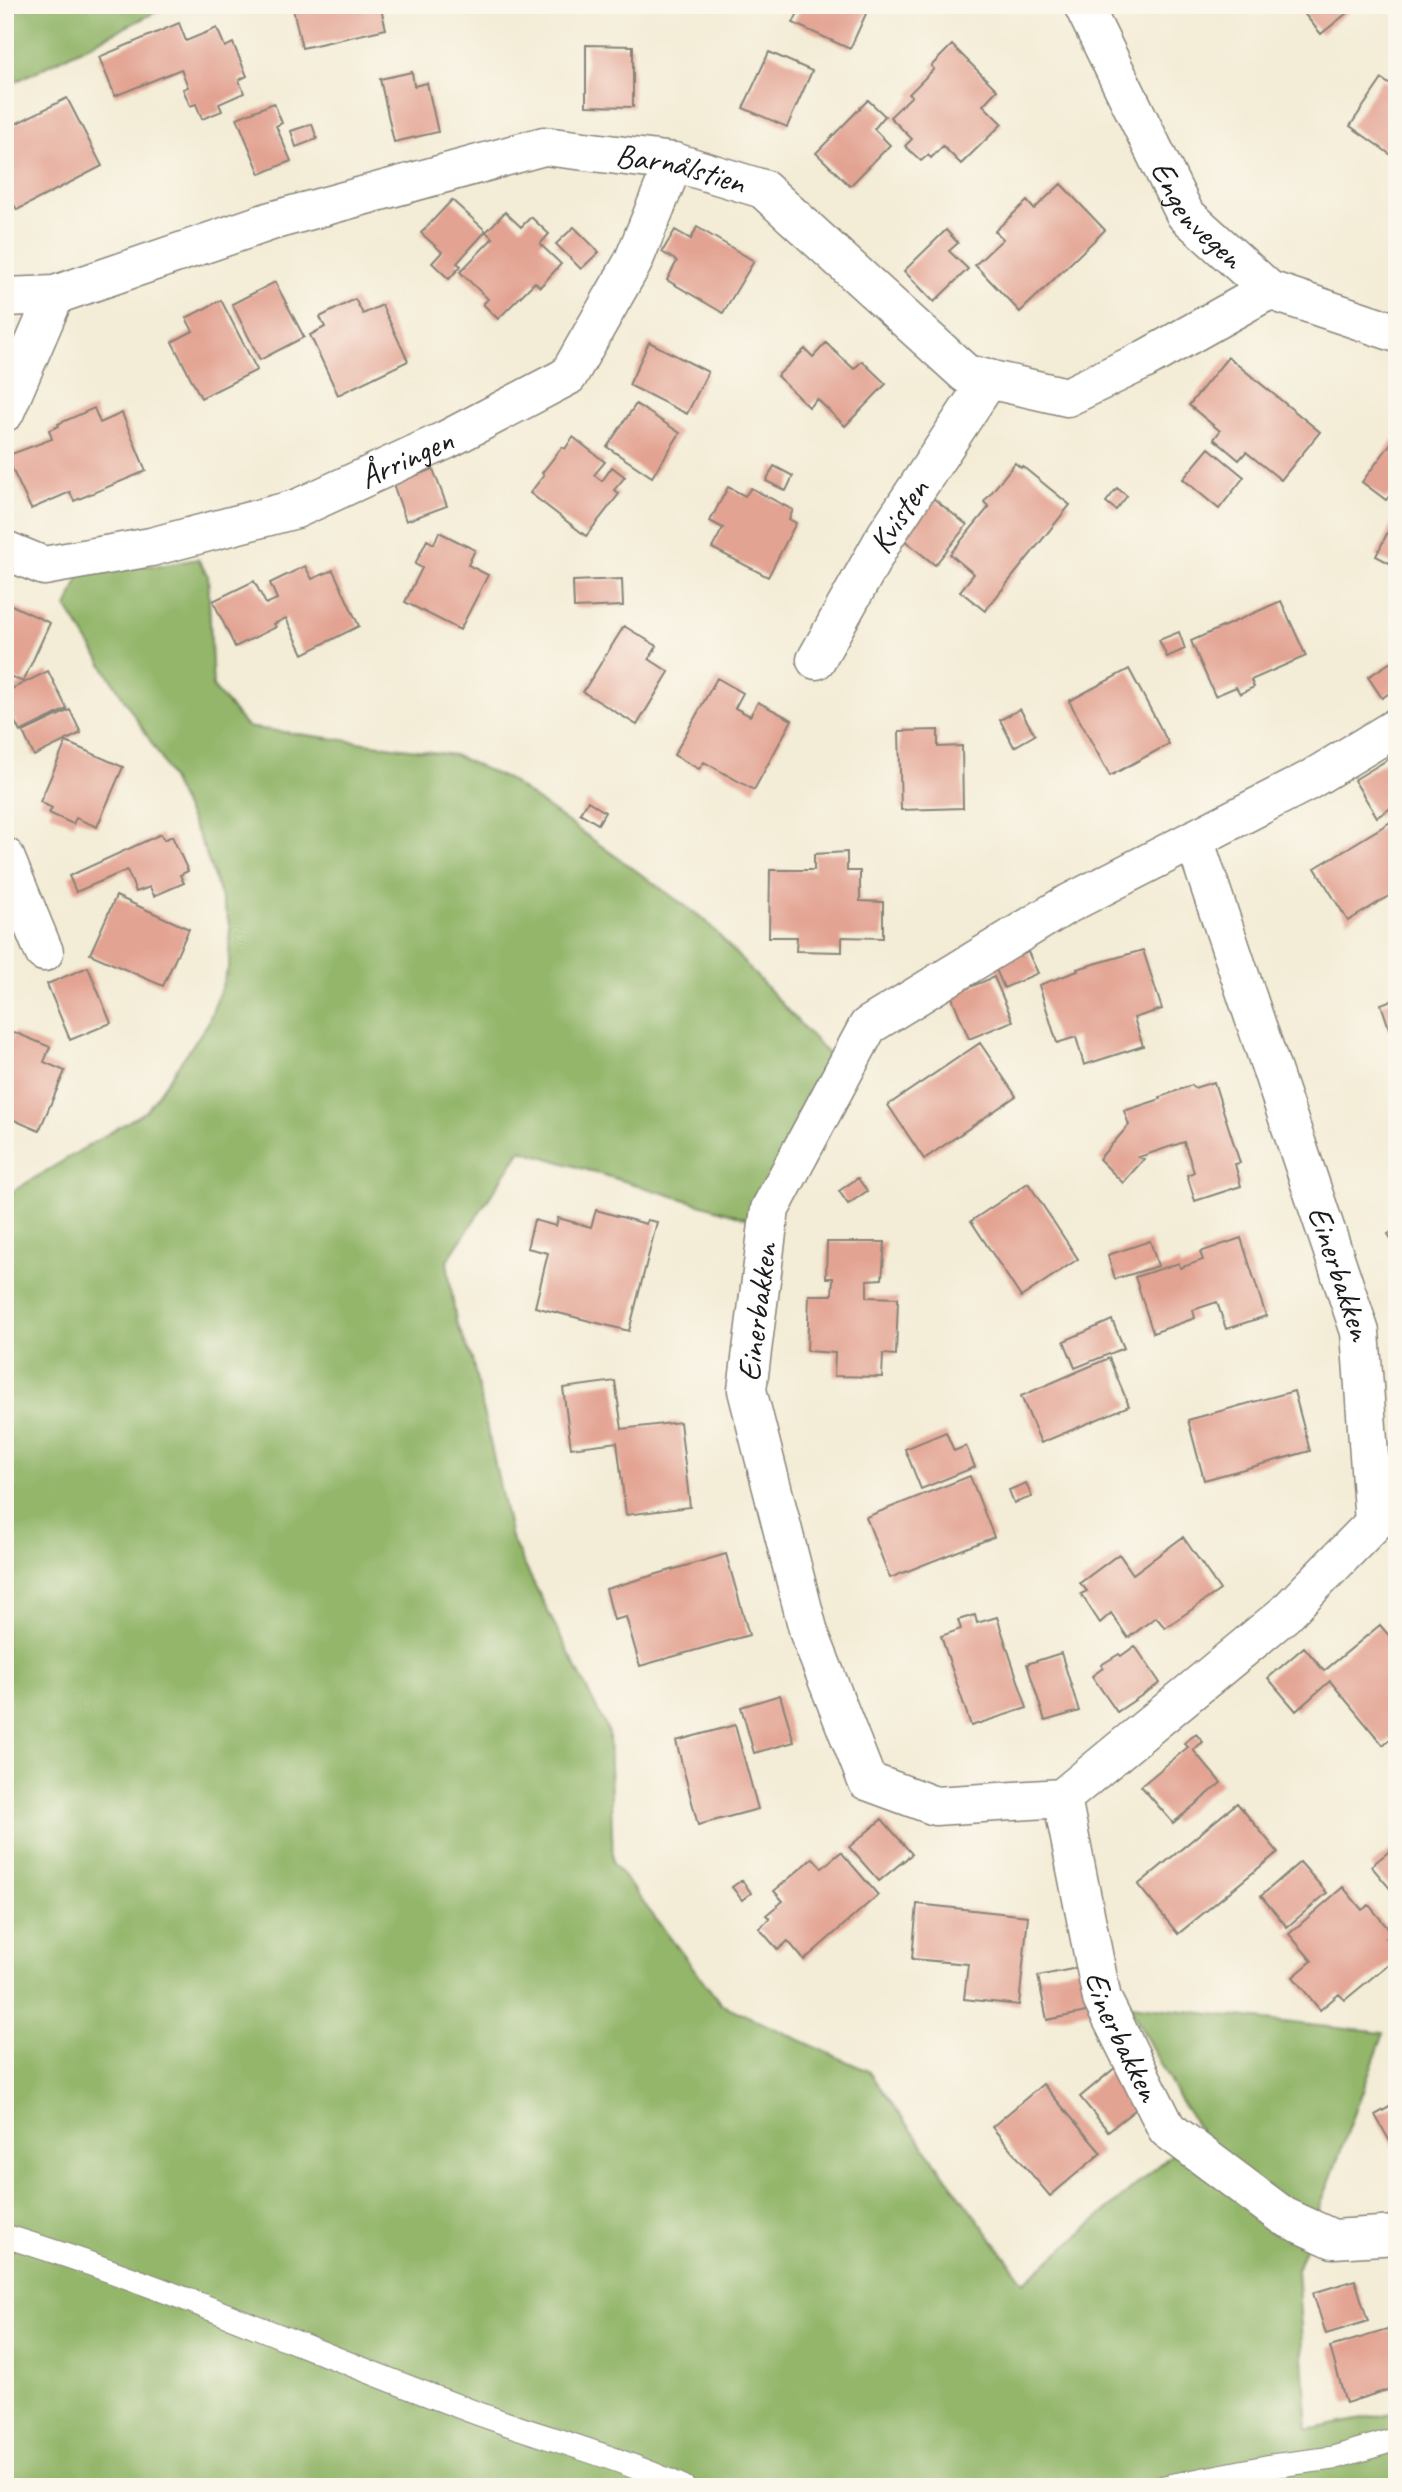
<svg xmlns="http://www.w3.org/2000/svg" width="1402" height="2492" viewBox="0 0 1402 2492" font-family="Caveat,sans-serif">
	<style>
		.forest { fill: #93b66b; stroke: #586944; stroke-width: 2 }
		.building { fill: #e3a392 }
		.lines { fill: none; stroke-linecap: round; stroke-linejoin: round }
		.service-casing { stroke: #888479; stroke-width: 25 }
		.minor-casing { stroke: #888479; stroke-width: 41 }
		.service { stroke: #fff; stroke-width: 23 }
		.minor { stroke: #fff; stroke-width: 38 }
		.labels { text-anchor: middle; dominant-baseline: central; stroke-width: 5; stroke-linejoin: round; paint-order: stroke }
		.street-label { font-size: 33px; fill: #1c1c1c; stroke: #fbf7ec }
	</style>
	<rect width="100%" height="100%" fill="#fbf7ec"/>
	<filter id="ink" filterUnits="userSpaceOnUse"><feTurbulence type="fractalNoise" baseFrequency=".0143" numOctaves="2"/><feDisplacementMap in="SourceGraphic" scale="14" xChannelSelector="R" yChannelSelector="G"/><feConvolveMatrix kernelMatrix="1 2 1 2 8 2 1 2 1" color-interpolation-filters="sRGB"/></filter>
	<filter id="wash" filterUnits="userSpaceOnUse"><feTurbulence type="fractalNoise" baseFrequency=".00686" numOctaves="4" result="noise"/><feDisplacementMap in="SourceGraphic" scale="28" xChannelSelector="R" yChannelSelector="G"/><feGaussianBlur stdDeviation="1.57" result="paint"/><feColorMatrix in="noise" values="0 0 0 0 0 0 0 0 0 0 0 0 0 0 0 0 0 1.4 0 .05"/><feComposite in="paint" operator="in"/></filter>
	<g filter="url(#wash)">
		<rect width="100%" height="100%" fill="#f3ecd6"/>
		<path class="forest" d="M5 5H170L5 87Z
			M198 559 208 576 213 687 247 727 454 755 509 780 705 920 847 1075 769 1225 521 1150 447 1261 456 1321 472 1359 511 1538 609 1733 613 1863 721 2004 868 2071 1024 2282 1200 2130 1178 2097 1129 2005 1384 2033 1297 2270 1308 2430 1397 2412V2487H5V1196L147 1110 208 1023 229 966 230 925 204 848 161 758 67 608 81 572 98 564 159 566Z"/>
		<g id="blocks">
			<path class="building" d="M292 5H380L386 29 302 48Z
				M802 5H870L850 49 793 23Z
				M1297 5H1357L1321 34Z
				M179 23 186 41 217 28 225 47 233 43 247 76 239 80 244 93 219 104 222 111 202 119 196 104 190 106 183 89 188 87 181 69 115 96 99 57Z
				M586 45 633 46V107L586 106Z
				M952 45 997 90 983 105 1002 124 961 164 943 146 931 158 928 155 921 161 905 146 912 139 890 117 912 96 909 94 934 69 931 66Z
				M769 52 812 71 787 127 743 108Z
				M412 72 414 86 427 83 438 132 394 142 380 79Z
				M1382 79 1397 90V159L1350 126Z
				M67 98 102 166 17 210 5 188V129Z
				M868 100 885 116 874 129 890 145 850 186 816 153Z
				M274 103 282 123 276 126 291 161 260 174 237 118Z
				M312 124 317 139 296 147 291 131Z
				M1061 184 1105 230 1020 312 975 265 1003 239 995 231 1027 201 1034 209Z
				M452 200 486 231 457 263 461 266 449 279 432 263 442 252 421 233Z
				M505 212 521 227 531 217 549 234 540 244 561 264 540 287 535 282 498 319 483 304 488 299 460 272 493 238 486 232Z
				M574 227 599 252 581 269 556 244Z
				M697 227 754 261 723 313 667 280 677 261 662 252 675 230 691 239Z
				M946 230 958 243 949 251 968 269 934 302 904 271Z
				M275 282 304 337 260 360 232 304Z
				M355 299 363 314 382 305 408 361 338 395 310 335 325 327 320 317Z
				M221 300 257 370 201 398 172 342 193 331 186 318Z
				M649 342 708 372 687 414 629 385Z
				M826 343 854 369 862 361 886 384 845 426 817 399 809 407 777 376 805 349 813 357Z
				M1228 357 1320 432 1281 480 1246 452 1239 460 1214 439 1220 431 1189 405Z
				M636 404 680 433 652 477 607 447Z
				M94 408 100 423 122 413 146 471 74 501 70 492 31 509 6 456 52 439 49 430 59 426 58 424Z
				M573 437 605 462 594 475 602 481 612 467 625 477 614 490 619 494 586 536 530 493 544 475 542 473 562 447 565 449Z
				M1395 438 1397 440V486L1386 500 1362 482Z
				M1209 448 1244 477 1219 509 1183 479Z
				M1015 463 1021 468 1022 466 1070 505 985 611 960 591 974 574 950 554 989 507 984 502Z
				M774 466 793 476 786 491 766 481Z
				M433 469 447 506 406 521 393 484Z
				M728 487 745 496 751 488 793 510 789 519 796 523 768 577 712 548 723 528 710 521Z
				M1117 488 1127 496 1116 510 1106 502Z
				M924 491 967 525 935 565 893 531Z
				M1397 513V567L1376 556Z
				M439 532 475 550 468 565 488 575 460 630 405 602 422 568 415 564 427 540 434 544Z
				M305 566 312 579 333 570 359 626 303 654 286 618 274 624 276 627 235 647 213 601 254 581 266 604 277 599 270 583Z
				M622 579 623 606 574 608 573 581Z
				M1281 601 1306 656 1251 680 1254 687 1240 694 1236 687 1215 696 1191 641Z
				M5 602 50 623 23 682 5 674Z
				M624 626 657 646 649 659 669 672 637 725 583 692Z
				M1179 632 1185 649 1167 657 1159 640Z
				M1397 658V688L1382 698 1368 677Z
				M1129 669 1169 744 1110 776 1069 701Z
				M48 671 67 709 20 732 5 702V692Z
				M717 678 743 693 735 708 750 716 758 702 792 720 754 790 704 762 699 769 674 755Z
				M1020 709 1035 735 1014 747 1000 720Z
				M70 710 81 733 34 756 23 732Z
				M938 730V747L962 746 963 808 901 810 899 731Z
				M66 742 123 767 97 827 76 818 73 824 49 813 52 808 40 802Z
				M1397 754V804L1377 817 1354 780Z
				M588 801 605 812 598 824 580 813Z
				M1397 818V891L1348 921 1315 868Z
				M161 834 164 840 172 836 188 871 180 875 184 883 154 896 150 887 136 892 127 870 76 892 69 876Z
				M847 852V871H860V901L883 902V938L842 937V952L796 951 797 937H769L770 870H814V854Z
				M116 896 189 929 163 986 90 954Z
				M1143 950 1162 1009 1134 1018 1143 1046 1084 1065 1076 1037 1057 1043 1039 985 1078 971 1077 969Z
				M1028 952 1038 973 1004 988 995 967Z
				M88 967 111 1023 70 1040 47 984Z
				M994 977 1013 1021 969 1039 951 995Z
				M1397 998V1048L1396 1049 1381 1004Z
				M14 1032 50 1047 44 1062 65 1071 39 1131 5 1116V1053Z
				M980 1043 1016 1096 924 1159 888 1105Z
				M1214 1082 1240 1163 1235 1164 1241 1186 1195 1201 1187 1175 1194 1172 1184 1142 1139 1157 1144 1159 1123 1183 1099 1159 1129 1125 1124 1111 1161 1099 1160 1097 1192 1085 1194 1088Z
				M858 1178 867 1191 848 1204 839 1191Z
				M1028 1183 1078 1259 1021 1297 971 1221Z
				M596 1210 646 1224 647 1220 657 1222 629 1331 535 1307 548 1253 527 1248 534 1220 556 1226 558 1218 591 1227Z
				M1397 1229V1248L1388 1234Z
				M1241 1238 1266 1316 1226 1329 1217 1302 1193 1310 1195 1318 1153 1333 1135 1277 1179 1263 1180 1268 1203 1260 1200 1252Z
				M1150 1241 1158 1266 1115 1279 1108 1255Z
				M827 1242H885L882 1279 867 1280V1297L898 1298 896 1355 883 1354 882 1377 834 1376 835 1353 807 1351 809 1295H832L833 1278H826Z
				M1112 1320 1124 1348 1075 1368 1064 1341Z
				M1109 1358 1129 1406 1041 1443 1021 1396Z
				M615 1381 622 1429 680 1422 690 1507 626 1515 617 1442 571 1448 563 1388Z
				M1294 1391 1310 1451 1204 1480 1188 1420Z
				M946 1432 954 1451 966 1446 975 1467 921 1489 905 1449Z
				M970 1476 994 1537 890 1578 866 1517Z
				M1026 1483 1032 1497 1014 1503 1009 1490Z
				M1183 1537 1220 1590 1165 1628 1156 1617 1128 1638 1111 1613 1100 1623 1081 1594 1087 1591 1080 1583 1119 1554 1133 1574Z
				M726 1554 749 1635 640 1666 626 1617 614 1620 606 1589Z
				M975 1615 977 1623 997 1617 1027 1708 971 1726 941 1636 961 1629 958 1620Z
				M1380 1625 1397 1645V1733L1383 1745 1330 1681 1296 1711 1268 1678 1304 1647 1324 1671Z
				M1135 1646 1160 1683 1117 1712 1092 1676 1103 1668 1101 1665 1119 1654 1121 1656Z
				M1061 1653 1079 1711 1045 1721 1027 1664Z
				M780 1695 794 1742 754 1753 741 1707Z
				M735 1725 758 1809 698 1825 676 1741Z
				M1196 1734 1203 1742 1193 1750 1221 1783 1173 1823 1141 1786 1188 1747 1184 1743Z
				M1237 1803 1278 1852 1178 1934 1138 1885Z
				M882 1819 912 1854 879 1881 849 1847Z
				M1397 1845V1897L1371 1866Z
				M841 1852 878 1895 804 1960 788 1941 778 1950 759 1928 770 1919 766 1915 783 1901 774 1891 813 1858 822 1868Z
				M1300 1862 1327 1893 1287 1927 1261 1896Z
				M742 1880 751 1893 742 1900 732 1887Z
				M1343 1887 1362 1910 1369 1905 1392 1933 1386 1938 1397 1951V1957L1345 2000 1339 1994 1320 2010 1293 1977 1312 1961 1289 1934Z
				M917 1904 1028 1916 1019 2005 964 1999 968 1964 912 1959Z
				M1082 1967 1091 2011 1047 2020 1038 1976Z
				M1116 2067 1145 2102 1108 2131 1080 2097Z
				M1043 2084 1101 2153 1050 2196 992 2127Z
				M1397 2094V2154L1375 2115 1395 2104 1391 2097Z
				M1355 2280 1368 2321 1326 2334 1313 2293Z
				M1397 2327V2387L1346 2403 1330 2347Z"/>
		</g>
	</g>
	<g filter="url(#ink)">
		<use href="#blocks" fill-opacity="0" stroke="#888479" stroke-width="2"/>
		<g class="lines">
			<g class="service-casing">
				<path id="service" d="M5 2236C161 2283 310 2351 463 2408 536 2436 612 2454 683 2487
					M1164 2487 1271 2466 1333 2458 1397 2439"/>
			</g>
			<g class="minor-casing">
				<g id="minor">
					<path id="s1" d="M1083 5 1185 214 1269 290 1397 333"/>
					<path id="s2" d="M5 297 55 295 271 221 544 146 674 162 763 189 966 374 1067 397 1144 360 1269 290"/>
					<path d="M5 412 55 295"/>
					<path id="s3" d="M5 550 44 566 151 547 296 509 446 440 568 376 633 262 674 162"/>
					<path id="s4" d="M816 660 886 535 989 379"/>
					<path id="s5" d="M1194 839 1360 1332 1374 1523 1285 1614 1062 1798 935 1806 867 1781 809 1633 747 1390 770 1209 868 1026 1064 906 1308 781 1397 727"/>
					<path d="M5 857 44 952"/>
					<path id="s6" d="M1062 1798 1102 1999 1167 2129 1283 2216 1333 2239 1397 2235"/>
				</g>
			</g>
			<use href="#service" class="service"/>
			<use href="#minor" class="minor"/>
		</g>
	</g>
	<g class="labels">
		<g class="street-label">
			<text stroke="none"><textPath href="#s2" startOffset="700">Barnålstien</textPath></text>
			<text stroke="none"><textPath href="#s1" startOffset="240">Engenvegen</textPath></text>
			<text stroke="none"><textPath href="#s3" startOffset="422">Årringen</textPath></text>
			<text stroke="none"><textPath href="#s4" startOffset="166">Kvisten</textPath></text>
			<text stroke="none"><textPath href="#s5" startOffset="458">Einerbakken</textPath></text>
			<text stroke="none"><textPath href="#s5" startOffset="1816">Einerbakken</textPath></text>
			<text stroke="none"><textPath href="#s6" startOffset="247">Einerbakken</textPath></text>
		</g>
	</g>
	<rect width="1402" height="2492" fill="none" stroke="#fbf7ec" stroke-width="28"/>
</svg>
